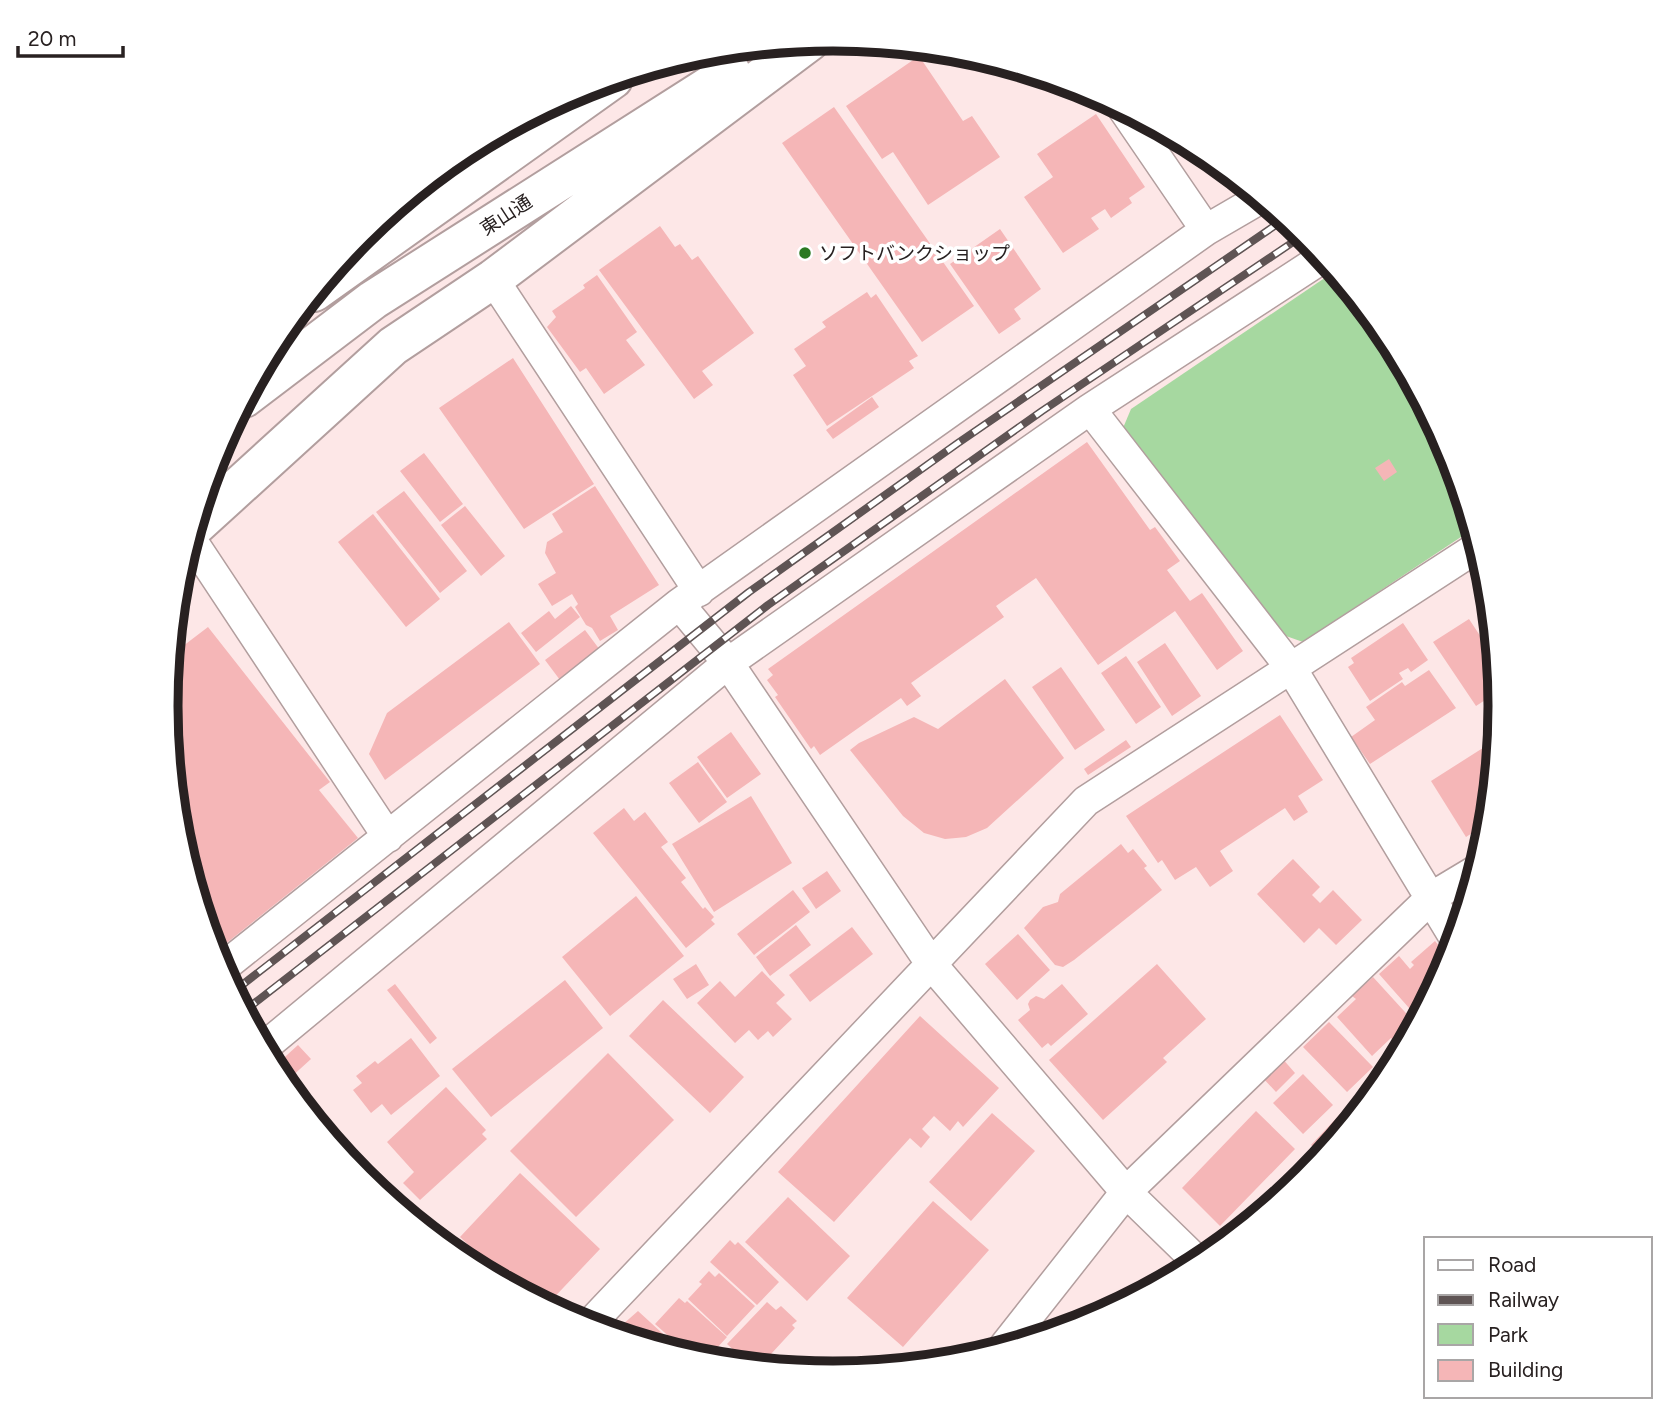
<svg xmlns="http://www.w3.org/2000/svg" width="1666" height="1412" viewBox="0 0 1666 1412" font-family="Figtree,'Noto Sans JP',sans-serif">
	<style>
		.green { fill: #a6d8a0 }
		.building { fill: #f5b6b7 }
		.lines { fill: none; stroke-linecap: round; stroke-linejoin: round }
		.street-casing { stroke: #b29e9e; stroke-width: 33 }
		.primary-casing { stroke: #b29e9e; stroke-width: 42 }
		.street { stroke: #fff; stroke-width: 30 }
		.primary { stroke: #fff; stroke-width: 38 }
		.rail-casing { stroke: #5f5454; stroke-width: 8 }
		.rail { stroke: #fff; stroke-width: 5; stroke-dasharray: 16; stroke-linecap: butt }
		.poi-dot { fill: #2b7922; stroke: #fff; stroke-width: 2.5 }
		.labels { text-anchor: middle; dominant-baseline: central; stroke-width: 7; stroke-linejoin: round; paint-order: stroke }
		.street-label { font-size: 19px; fill: #282121; stroke: #fff }
		.poi-label { font-size: 19px; fill: #282121; stroke: #fff; text-anchor: start }
		.rim { fill: none; stroke: #282121; stroke-width: 9 }
	</style>
	<rect width="100%" height="100%" fill="#fde7e7"/>
	<path class="green" d="M1335 271 1388 336 1450 451 1473 529 1303 642 1286 636 1123 428 1131 409Z"/>
	<path class="building" d="M919 56 963 121 972 116 1000 157 928 205 893 152 882 159 846 106Z
		M834 107 974 306 922 342 782 143Z
		M1096 114 1145 187 1129 198 1132 203 1111 218 1105 209 1091 218 1099 229 1063 253 1024 197 1053 177 1037 154Z
		M660 226 675 247 680 244 692 260 698 256 754 333 702 371 713 385 694 399 599 270Z
		M1000 229 1041 289 1014 309 1021 319 999 334 950 264Z
		M597 275 637 332 626 340 645 365 604 394 586 368 580 372 547 327 556 317 552 311 585 288 583 285Z
		M867 292 871 298 876 294 918 356 909 361 914 368 827 426 793 375 806 366 794 349 826 327 822 322Z
		M513 358 594 484 524 529 439 408Z
		M872 397 879 407 833 439 826 430Z
		M1087 442 1150 530 1155 527 1180 561 1167 570 1190 601 1202 593 1243 651 1217 670 1175 611 1098 665 1036 578 996 606 1004 617 911 683 921 696 907 706 901 698 820 755 814 746 811 749 775 697 778 695 767 680 773 675 768 669Z
		M424 453 463 504 440 522 400 471Z
		M1389 459 1397 472 1384 481 1375 468Z
		M595 486 659 585 610 616 618 630 600 641 592 628 586 625 575 607 578 604 572 594 552 606 538 584 556 573 545 553 547 542 563 532 552 514Z
		M404 491 467 571 440 593 376 512Z
		M465 506 505 556 481 576 441 525Z
		M373 514 440 599 406 627 338 542Z
		M571 606 580 617 536 652 521 633 549 611 555 619Z
		M1469 619 1496 660 1499 691 1476 706 1433 642Z
		M509 622 540 664 385 780 369 754 387 713Z
		M1403 623 1428 660 1411 672 1408 668 1399 673 1403 679 1370 701 1348 667 1354 663 1351 658Z
		M208 627 330 782 319 790 358 838 214 953 178 836 166 706 170 656Z
		M585 630 600 650 560 680 545 660Z
		M1165 643 1201 696 1172 716 1137 662Z
		M1126 656 1161 707 1136 724 1101 673Z
		M1061 667 1105 730 1075 750 1032 687Z
		M1429 670 1456 708 1370 764 1351 737 1375 720 1366 707 1402 682 1405 686Z
		M1005 679 1064 758 987 828 966 837 956 838 945 839 924 833 903 816 850 750 859 743 914 717 938 729Z
		M1280 715 1323 780 1298 796 1308 812 1294 821 1285 808 1220 851 1233 871 1210 887 1196 867 1175 880 1162 860 1158 863 1126 816Z
		M731 732 761 774 727 798 697 757Z
		M1497 739 1489 822 1466 837 1431 781Z
		M1126 740 1131 747 1088 775 1084 769Z
		M698 762 727 802 699 823 669 783Z
		M751 796 792 863 714 912 672 844Z
		M624 808 634 821 645 812 668 842 661 847 686 878 681 882 703 909 705 907 714 917 711 920 715 924 686 948 593 833Z
		M1121 844 1128 853 1133 849 1147 866 1144 868 1162 890 1074 960 1063 967 1055 965 1024 928 1043 907 1058 902 1060 894Z
		M1293 859 1320 887 1312 895 1320 903 1333 890 1362 920 1336 945 1319 928 1304 943 1257 894Z
		M827 871 841 891 816 909 802 888Z
		M793 890 810 912 754 955 737 934Z
		M636 896 684 956 610 1016 562 957Z
		M796 925 811 945 770 976 756 957Z
		M852 927 873 954 810 1002 789 975Z
		M1018 934 1050 970 1017 1000 985 964Z
		M1435 941 1447 955 1444 958 1449 963 1422 1013 1417 1017 1379 974 1399 956 1410 969 1414 965 1411 962Z
		M696 964 709 985 687 999 673 979Z
		M1157 964 1206 1019 1163 1058 1167 1062 1103 1120 1049 1060Z
		M762 971 785 995 776 1003 792 1019 773 1037 768 1031 758 1040 749 1030 735 1043 697 1003 720 981 735 997Z
		M1373 977 1415 1023 1394 1041 1391 1038 1372 1056 1337 1017 1356 999 1352 996Z
		M565 980 603 1028 491 1117 452 1069Z
		M395 984 437 1038 430 1044 387 990Z
		M1062 984 1088 1014 1051 1046 1048 1043 1042 1048 1018 1020 1030 1010 1028 1004 1030 1000 1036 996 1044 999Z
		M663 1000 744 1077 710 1113 629 1036Z
		M920 1016 999 1088 963 1127 958 1121 950 1131 934 1116 922 1129 930 1137 921 1148 910 1138 834 1222 778 1172Z
		M1329 1022 1373 1067 1347 1092 1303 1047Z
		M411 1038 440 1076 391 1115 382 1104 371 1113 353 1090 362 1083 356 1076 375 1061 378 1064Z
		M298 1045 311 1059 289 1079 276 1065Z
		M608 1053 674 1120 576 1217 510 1151Z
		M1281 1057 1295 1073 1276 1092 1261 1076Z
		M1303 1074 1333 1105 1303 1134 1273 1103Z
		M446 1087 486 1130 482 1134 487 1139 420 1200 403 1183 414 1172 387 1142Z
		M1346 1108 1355 1117 1323 1156 1311 1145Z
		M1256 1111 1295 1149 1220 1226 1182 1188Z
		M992 1113 1035 1151 971 1221 929 1182Z
		M520 1173 600 1249 546 1306 515 1289 460 1237Z
		M788 1197 850 1256 807 1301 745 1242Z
		M933 1201 989 1250 903 1347 847 1298Z
		M730 1240 735 1245 738 1242 779 1282 757 1305 710 1262Z
		M709 1271 715 1277 719 1273 755 1306 727 1336 688 1299 702 1284 699 1282Z
		M679 1298 685 1303 687 1301 727 1337 705 1361 692 1357 655 1324Z
		M767 1302 776 1310 781 1306 797 1321 792 1325 795 1328 760 1366 750 1365 727 1344Z
		M638 1311 674 1344 669 1350 613 1333Z
		M717 1353 728 1363 709 1361Z"/>
	<g class="lines">
		<g class="street-casing">
			<path id="street" d="M1122 107 1206 230
				M493 279 699 591
				M1090 409 1291 668 1456 940
				M190 538 388 837
				M679 604 728 663 932 965 1126 1192 1199 1263
				M221 969 679 604 1206 230 1261 198
				M263 1048 728 663 1090 409 1324 257
				M588 1326 1086 801 1479 546
				M1003 1348 1126 1192 1432 897 1477 870"/>
		</g>
		<g class="primary-casing">
			<path id="primary" d="M314 292 613 79
				M244 398 373 300 731 72
				M193 528 393 346 493 279 810 41"/>
		</g>
		<use href="#street" class="street"/>
		<use href="#primary" class="primary"/>
		<g class="rail-casing">
			<path id="rail" d="M233 992 749 592 958 443 1286 218
				M243 1012 768 605 1042 411 1305 234"/>
		</g>
		<use href="#rail" class="rail"/>
	</g>
	<circle class="poi-dot" cx="805" cy="253" r="7"/>
	<g class="labels">
		<g class="street-label">
			<text transform="translate(506 215) rotate(-33)">東山通</text>
		</g>
		<g class="poi-label">
			<text x="819" y="253">ソフトバンクショップ</text>
		</g>
	</g>
	<path d="M0 0H1666V1412H0ZM178 706a655 655 0 1 1 1310 0a655 655 0 1 1-1310 0Z" fill="#fff" fill-rule="evenodd"/>
	<path class="rim" d="M178 706a655 655 0 1 1 1310 0a655 655 0 1 1-1310 0Z"/>
	<rect x="1424" y="1237" width="228" height="161" fill="#ffffff" stroke="#a9a6a6" stroke-width="2"/>
	<rect x="1438" y="1260" width="35" height="10" fill="#ffffff" stroke="#a9a6a6" stroke-width="2"/>
	<text x="1488" y="1272" font-size="21" fill="#282121">Road</text>
	<rect x="1438" y="1295" width="35" height="10" fill="#5f5454" stroke="#a9a6a6" stroke-width="2"/>
	<text x="1488" y="1307" font-size="21" fill="#282121">Railway</text>
	<rect x="1438" y="1324" width="35" height="21" fill="#a6d8a0" stroke="#a9a6a6" stroke-width="2"/>
	<text x="1488" y="1342" font-size="21" fill="#282121">Park</text>
	<rect x="1438" y="1360" width="35" height="21" fill="#f5b6b7" stroke="#a9a6a6" stroke-width="2"/>
	<text x="1488" y="1377" font-size="21" fill="#282121">Building</text>
	<path d="M18 46v10h105v-10" fill="none" stroke="#282121" stroke-width="3.5"/>
	<text x="28" y="46" font-size="21" fill="#282121" stroke="#ffffff" stroke-width="5" paint-order="stroke">20 m</text>
</svg>
